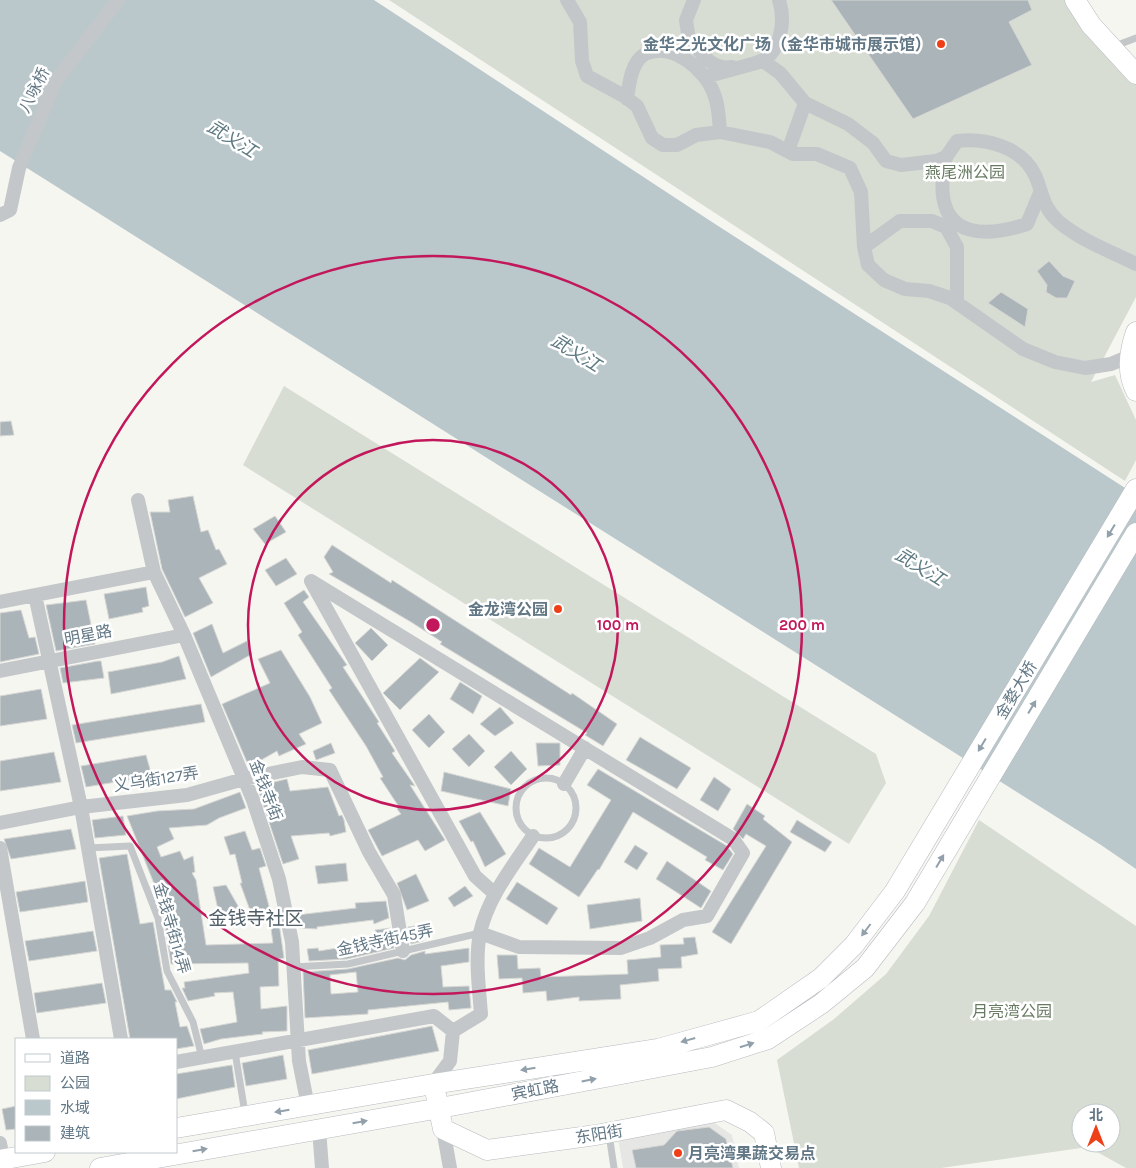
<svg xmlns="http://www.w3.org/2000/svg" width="1136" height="1168" viewBox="0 0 1136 1168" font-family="Karla,'Noto Sans SC',sans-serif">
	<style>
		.built { fill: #e6e7e5 }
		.green { fill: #d7ddd2; fill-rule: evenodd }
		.water { fill: #bac8cc }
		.building { fill: #abb4b9; stroke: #d7d7d4; fill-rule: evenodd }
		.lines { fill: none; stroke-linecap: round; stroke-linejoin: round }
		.secondary-casing { stroke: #b5bbbf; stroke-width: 21 }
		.lane { stroke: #c3c7ca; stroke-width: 7 }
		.street { stroke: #c3c7ca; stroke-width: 14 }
		.secondary { stroke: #fff; stroke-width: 20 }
		.oneway { fill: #91a0aa }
		.ring { fill: none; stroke: #c2185b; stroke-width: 2.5 }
		.poi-dot { fill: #ee3f19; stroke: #fff; stroke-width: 2 }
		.labels { text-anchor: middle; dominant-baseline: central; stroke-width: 5; stroke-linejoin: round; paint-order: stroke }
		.poi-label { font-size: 16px; font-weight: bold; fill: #627785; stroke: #fff; text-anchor: end }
		.street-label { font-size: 16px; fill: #627785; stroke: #fff }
		.park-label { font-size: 16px; fill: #687b62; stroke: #fff }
		.water-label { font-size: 18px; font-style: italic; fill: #5e7a82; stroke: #fff }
		.quarter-label { font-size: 19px; fill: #516069; stroke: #fff }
		.centre { fill: #c2185b; stroke: #fff; stroke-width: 2.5 }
		.ring-label { font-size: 15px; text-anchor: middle; font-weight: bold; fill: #c2185b; stroke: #fff; stroke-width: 5; stroke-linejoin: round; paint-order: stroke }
	</style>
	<rect width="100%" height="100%" fill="#f6f6f1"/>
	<path class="built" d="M713 1122 732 1135 739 1168H623L618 1138Z"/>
	<path class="green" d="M389 0H1066L1068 7 1136 84V297L1091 382 1115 375 1136 420V460L1125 481Z
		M284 386 876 754 886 783 849 844 243 465Z
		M979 820 1136 926V1168H1126L1088 1147 941 1168H799L777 1060 834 1019 886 974 929 916ZM1081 1113H1111V1143H1081Z"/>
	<path class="water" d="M0 0H374L712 222 1136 495V869L1101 845 0 151Z"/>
	<path class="building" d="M831 0H1028L1032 10 1009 22 1032 65 913 119Z
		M1049 261 1063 276 1075 281 1067 298H1056L1046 292 1047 285 1037 271Z
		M1001 292 1028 309 1025 327 988 303Z
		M11 421 14 435 0 436V422Z
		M193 496 201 532 208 530 216 550 219 549 227 564 199 578 213 603 185 617 162 569 150 512H170L168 500Z
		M275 516 286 532 265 544 253 529Z
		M332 545 391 583 392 580 571 695 572 693 617 724 603 746 585 735 587 733 440 644 442 642 411 622 329 574 333 572 324 557Z
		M286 558 297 574 276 586 265 570Z
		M146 587 149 606 142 608 143 612 109 619 104 594Z
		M304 590 309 597 303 602 347 665 343 667 379 722 377 723 395 751 392 753 415 786 410 785 445 840 425 851 418 840 382 856 368 830 401 814 397 809 399 807 380 778 383 777 366 746 329 690 332 688 298 635 302 632 284 603Z
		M86 600 95 644 56 651 46 605Z
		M21 610 29 638 35 637 39 654 0 662V613Z
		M212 624 223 653 247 641 252 654 211 677 193 633Z
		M371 628 388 645 372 661 355 643Z
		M281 650 310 697 322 723 299 734 306 744 279 756 277 751 249 767 222 704 270 683 258 659Z
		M179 656 186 679 111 694 108 672 162 662Z
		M420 658 439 672 400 710 383 693Z
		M98 661H101L104 678 63 683 60 668Z
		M460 682 482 696 473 714 450 699Z
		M41 689 47 719 0 726V696Z
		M201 704 205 722 76 743 72 725Z
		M500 707 514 723 495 736 480 724Z
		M429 714 445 732 429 748 412 730Z
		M469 734 485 751 469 767 452 749Z
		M640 737 691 768 677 789 626 760Z
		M331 743 335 753 316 760 313 751Z
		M536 743H560V765L538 766Z
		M511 751 527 769 511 785 494 767Z
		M54 752 61 782 0 791V761Z
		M146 755 152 776 86 787 81 766Z
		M598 769 727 846 733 854 723 870 705 860 707 857 633 812 599 870 598 869 579 897 529 864 539 848 570 867 611 800 587 785Z
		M444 772 511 789 508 806 441 791Z
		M714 777 731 789 718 811 700 800Z
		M287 779 290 791 328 787 339 816 342 815 344 820 346 832 330 836 329 833 291 836 299 859 283 864 257 786Z
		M240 792 246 808 219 818 207 825 169 828 174 839 157 847 161 857 180 851 184 860 193 856 195 872 192 873 196 880 206 945 273 943 270 922 279 923 284 958 278 959 279 986 260 987 261 1009 287 1006V1031L262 1032 263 1034 221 1039 204 1044 200 1029 237 1022 233 992 214 993 215 996 188 1001 182 988H185L184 982 249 973 248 963 171 964 161 901 127 816 157 811 194 809Z
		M747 804 765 816 763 819 792 842 731 944 712 932 766 846 746 834 743 839 733 829Z
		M480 812 506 854 485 867 473 841 471 842 459 821Z
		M123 816 126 835 95 838 92 820Z
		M797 820 832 842 825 852 790 832Z
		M71 829 76 849 11 859 4 839Z
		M245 831 252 850 260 848 266 866 259 868 270 910 251 913 240 883H242L235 854 230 855 224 837Z
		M635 845 648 853 637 870 624 862Z
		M127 854 140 924 153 922 165 990H171L177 1002H175L180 1027 187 1026 194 1046 176 1049V1039H130L99 858Z
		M667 861 711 891 701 908 656 879Z
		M346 863 348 881 318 884 315 866Z
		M416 874 429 901 407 910 397 883Z
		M85 881 88 902 20 912 16 892Z
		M517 882 558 908 547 925 506 899Z
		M226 885 241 911 219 914 213 887Z
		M465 886 473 896 454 907 448 898Z
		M640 898 642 921 590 929 587 905Z
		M386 901 389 918 374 924 373 920 317 927V929L298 928 297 915 356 908 355 903Z
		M421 925 423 941 411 944 408 927Z
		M391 928 394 948 347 959 309 961 307 949 318 948 319 951 350 946 349 943 377 940 375 930Z
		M93 931 97 951 29 961 25 941Z
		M695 937 698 954 681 957 682 968 658 969 659 981 620 985 621 999 579 1001V997L547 1001 546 991 523 993 522 978 499 979 497 955H517L518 969 540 968 541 977 628 974 627 960 661 957 660 945 684 944 683 938Z
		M469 948V962L441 966 443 987 469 986 471 1008 449 1010 448 1002 368 1010V1014L305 1018 303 972 348 969 398 958 405 960 411 955 425 951V954ZM356 972 358 992 331 994 330 975Z
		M102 983 106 1003 37 1013 34 993Z
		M432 1026 439 1051 312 1074 308 1050Z
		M283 1055 287 1079 246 1086 242 1063Z
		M232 1065 235 1087 176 1099V1074Z
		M16 1106V1129L6 1130 2 1109Z
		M709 1127 726 1139 733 1168H636L632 1150 664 1145 677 1131Z"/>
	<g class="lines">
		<g class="secondary-casing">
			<path id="secondary" d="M1075 0 1091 25 1136 74
				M1136 332C1129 352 1126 372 1136 391
				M436 1095 443 1129 487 1150 596 1135 726 1110 750 1122 764 1133 771 1168
				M176 1128 433 1084 658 1049 759 1021 821 978 854 945 895 891 1136 489
				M0 1160 45 1152
				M100 1168 440 1108 712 1057 768 1039 821 1004 865 968 915 903 1136 533"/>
		</g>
		<path class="lane" d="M1115 46 1136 38
			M516 808a30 30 0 1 1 60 0a30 30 0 1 1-60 0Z
			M88 848 130 846 158 918 167 971 193 1022 202 1058
			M293 967 348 964 480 933
			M235 1052 245 1113
			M609 1134 614 1168"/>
		<path class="street" d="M567 0 580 22 582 61 587 76 624 96 637 106 652 138 663 145H677L696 135 720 132 770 142 793 154H817L850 168 861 192 864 247 868 265 884 280 905 289 929 291 950 298 1023 349 1055 362 1085 368 1111 364 1130 356
			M688 37C700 51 711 71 732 67
			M690 46 686 20 694 0
			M755 63C781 57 786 22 779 0
			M705 77 763 61 780 73 805 103 848 124 873 143 886 161 901 165 936 161 946 157 957 141C985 138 1021 146 1035 175 1043 193 1042 207 1059 222 1082 241 1110 251 1136 264
			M627 99C629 85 631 62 645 54 672 41 706 70 714 94 719 106 719 119 720 132
			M788 151 805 103
			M946 157C931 226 965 244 1027 224L1040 193
			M0 215 10 210 19 168 55 82 118 0
			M864 247 900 221H932L946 227 957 247V302
			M138 500 154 572 184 635 253 800 279 879 292 942 299 1061 308 1106
			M35 595 81 807 121 1039
			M0 602 154 572
			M0 671 184 635
			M564 784 585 748
			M0 823 81 807 187 795 244 779 302 767 330 770 369 852 394 895 403 951
			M0 848 33 1039
			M480 933 519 947 621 948 650 938 683 920 707 916 743 853 733 839 311 581 475 876 495 894
			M176 1062 434 1016 453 1031
			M433 1084 450 1061 453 1031 481 1014C479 988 475 959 480 933 488 897 513 866 533 836
			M319 1129 322 1168
			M443 1129 450 1168
			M0 1143 3 1159"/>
		<use href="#secondary" class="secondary"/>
	</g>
	<defs><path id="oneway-solid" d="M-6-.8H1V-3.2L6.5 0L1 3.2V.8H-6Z" transform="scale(1.25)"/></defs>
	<g class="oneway">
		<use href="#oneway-solid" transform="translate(1111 531) rotate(121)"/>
		<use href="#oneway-solid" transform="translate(1032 707) rotate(-59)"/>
		<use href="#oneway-solid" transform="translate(982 745) rotate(121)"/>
		<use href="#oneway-solid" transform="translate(940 861) rotate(-59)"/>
		<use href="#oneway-solid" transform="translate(866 930) rotate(127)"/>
		<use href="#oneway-solid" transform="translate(688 1040) rotate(164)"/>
		<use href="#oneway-solid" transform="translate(747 1045) rotate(-18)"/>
		<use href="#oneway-solid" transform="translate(528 1069) rotate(171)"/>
		<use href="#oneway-solid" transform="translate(589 1080) rotate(-11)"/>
		<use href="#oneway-solid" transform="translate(282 1111) rotate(171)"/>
		<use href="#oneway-solid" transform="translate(360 1122) rotate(-10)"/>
		<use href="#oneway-solid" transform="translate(200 1150) rotate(-10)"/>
	</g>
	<g class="ring">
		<circle cx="433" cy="625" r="185"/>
		<circle cx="433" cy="625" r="369"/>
	</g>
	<g class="poi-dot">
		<circle cx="941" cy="44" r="5"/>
		<circle cx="558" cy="609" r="5"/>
		<circle cx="678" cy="1153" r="5"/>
	</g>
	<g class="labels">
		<g class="poi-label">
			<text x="931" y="44">金华之光文化广场（金华市城市展示馆）</text>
			<text x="548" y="609">金龙湾公园</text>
			<text x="688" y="1153" text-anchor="start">月亮湾果蔬交易点</text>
		</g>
		<g class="street-label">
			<text transform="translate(34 90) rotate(-63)">八咏桥</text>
			<text transform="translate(88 635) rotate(-11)">明星路</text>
			<text transform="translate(1016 690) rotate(-59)">金婺大桥</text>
			<text transform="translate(156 779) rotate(-9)">义乌街127弄</text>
			<text transform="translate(266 790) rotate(69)">金钱寺街</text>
			<text transform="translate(172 928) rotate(74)">金钱寺街14弄</text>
			<text transform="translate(385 940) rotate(-12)">金钱寺街45弄</text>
			<text transform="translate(535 1090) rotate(-11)">宾虹路</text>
			<text transform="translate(599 1134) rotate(-9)">东阳街</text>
		</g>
		<g class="park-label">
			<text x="965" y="172">燕尾洲公园</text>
			<text x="1012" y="1011">月亮湾公园</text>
		</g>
		<g class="water-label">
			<text transform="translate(232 139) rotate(32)">武义江</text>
			<text transform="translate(576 353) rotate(32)">武义江</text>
			<text transform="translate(920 567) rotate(32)">武义江</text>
		</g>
		<g class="quarter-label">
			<text x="256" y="919">金钱寺社区</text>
		</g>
	</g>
	<circle cx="433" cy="625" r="8" class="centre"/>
	<g class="ring-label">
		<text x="618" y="630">100 m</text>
		<text x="802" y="630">200 m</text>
	</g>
	<rect x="15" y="1038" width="162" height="115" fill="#ffffff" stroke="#c0c9ce"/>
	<rect x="25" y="1054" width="25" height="8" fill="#ffffff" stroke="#c0c9ce"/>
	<text x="60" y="1063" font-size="15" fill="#627785">道路</text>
	<rect x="25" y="1076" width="25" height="15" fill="#d7ddd2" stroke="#c0c9ce"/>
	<text x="60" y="1088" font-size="15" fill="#627785">公园</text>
	<rect x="25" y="1100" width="25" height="15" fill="#bac8cc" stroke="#c0c9ce"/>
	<text x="60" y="1113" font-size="15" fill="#627785">水域</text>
	<rect x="25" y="1126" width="25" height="15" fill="#abb4b9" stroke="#c0c9ce"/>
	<text x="60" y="1138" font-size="15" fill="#627785">建筑</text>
	<g transform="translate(1096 1128)"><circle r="24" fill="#ffffff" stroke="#c0c9ce"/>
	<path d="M0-4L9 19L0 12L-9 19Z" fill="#ee3f19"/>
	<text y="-8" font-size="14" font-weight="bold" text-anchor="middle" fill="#627785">北</text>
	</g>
</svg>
